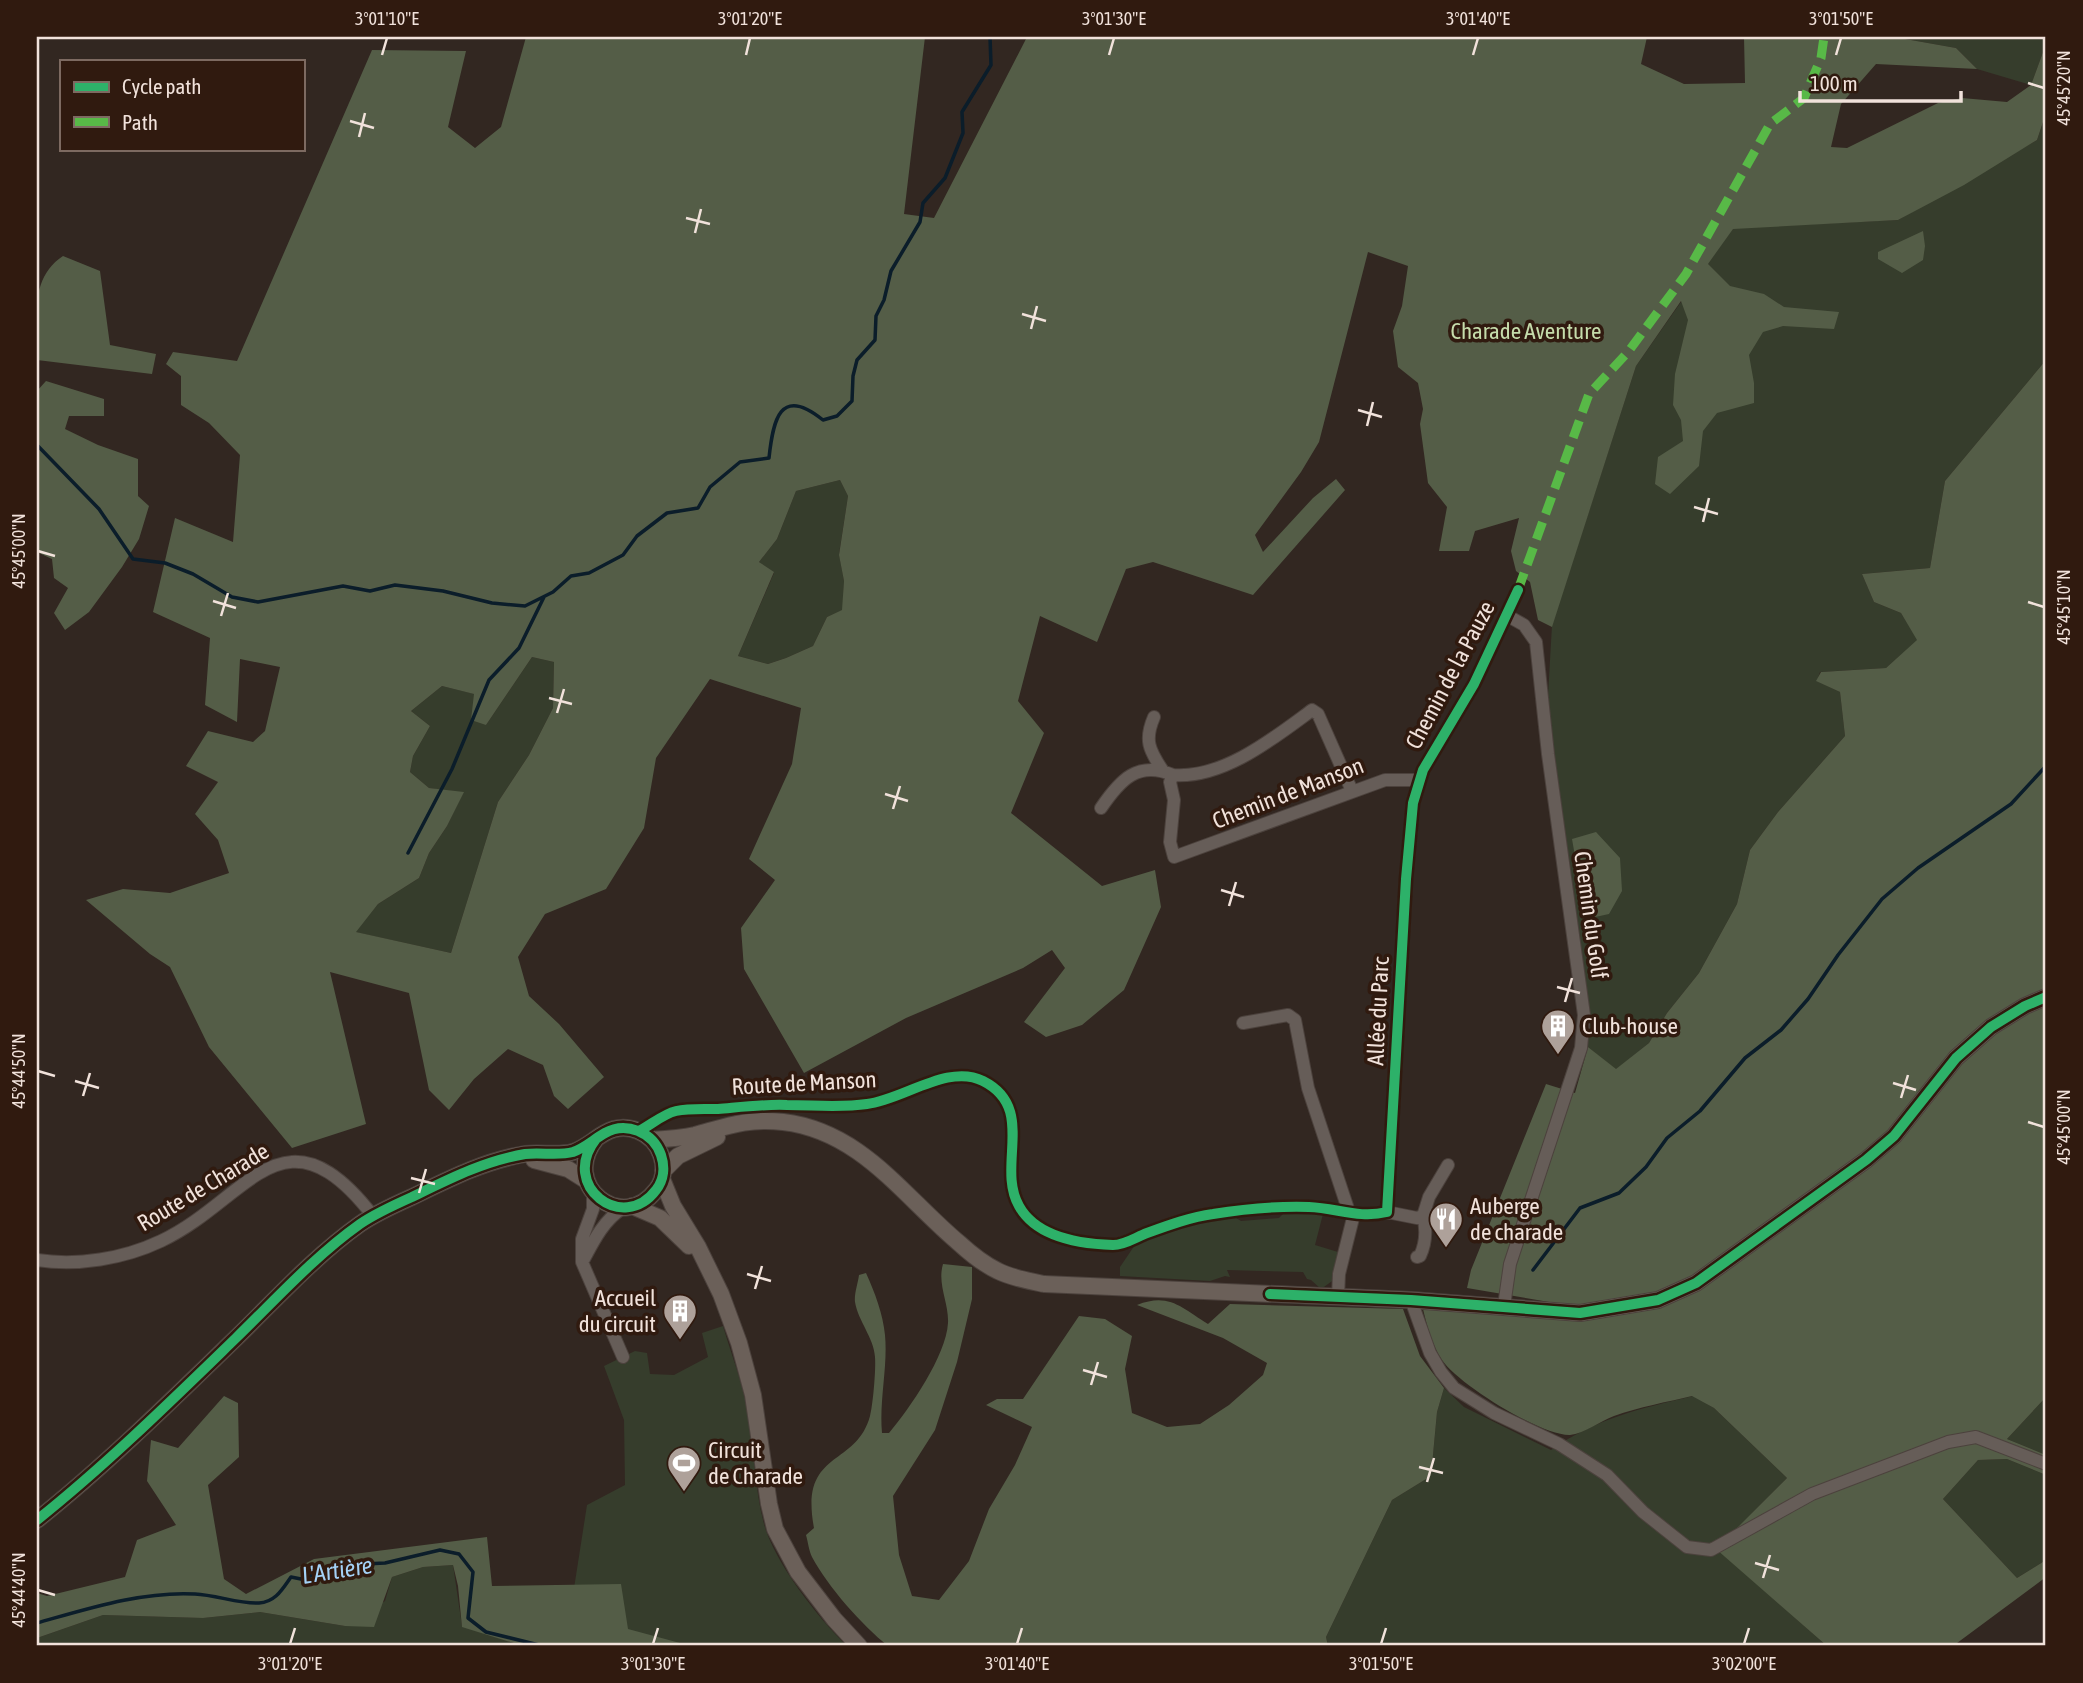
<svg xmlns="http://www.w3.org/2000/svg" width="2083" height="1683" viewBox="0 0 2083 1683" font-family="'Asap Condensed',sans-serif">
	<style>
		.green { fill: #363d2c }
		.forest { fill: #545d47; fill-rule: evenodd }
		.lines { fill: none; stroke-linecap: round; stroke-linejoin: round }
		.stream { stroke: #0b1d2a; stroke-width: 3.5 }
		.street-casing { stroke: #4c423d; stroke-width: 14 }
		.secondary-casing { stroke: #4c423d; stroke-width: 18 }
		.street { stroke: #665d58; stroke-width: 12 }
		.secondary { stroke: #6b6059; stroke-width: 16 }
		.quiet { stroke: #58b947; stroke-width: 9; stroke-dasharray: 18 9; stroke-linecap: butt }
		.cycleway-casing { stroke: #301a0f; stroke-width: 15 }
		.cycleway { stroke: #2db169; stroke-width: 10 }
		.ticks { fill: none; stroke: #f1e2db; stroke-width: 2.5 }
		.labels { text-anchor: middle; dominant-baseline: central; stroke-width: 7; stroke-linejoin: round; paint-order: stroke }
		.park-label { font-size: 23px; fill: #c5dcab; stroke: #301a0f }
		.street-label { font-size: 23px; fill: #f1e2db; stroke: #301a0f }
		.poi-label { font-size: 23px; fill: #f1e2db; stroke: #301a0f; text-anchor: start }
		.water-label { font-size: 24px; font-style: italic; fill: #a4d1f6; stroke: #301a0f }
		.neatline { fill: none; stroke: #f1e2db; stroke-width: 2.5 }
		.ticks-label { font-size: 18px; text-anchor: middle; fill: #f1e2db }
	</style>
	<rect width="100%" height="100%" fill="#322721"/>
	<path class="green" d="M1894 37H2046V44L2031 85 1977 69 1956 48Z
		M2046 113V360L1945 481 1930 568 1862 574 1874 602 1901 613 1918 640 1886 668 1820 672 1817 681 1840 692 1845 736 1778 812 1750 850 1737 904 1699 973 1667 1013 1649 1043 1616 1070 1588 1047 1545 749 1552 625 1636 366 1733 228 1898 220 2037 140Z
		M840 480 848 496 839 554 844 581 843 610 827 617 813 646 786 658 768 664 738 656 774 573 759 562 777 539 796 491Z
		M532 657 554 662 553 708 529 755 498 802 451 953 355 932 378 904 419 878 429 853 447 826 463 793 429 788 410 772 413 756 430 726 411 711 442 686 475 694 486 725Z
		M1298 1210 1323 1214 1315 1245 1338 1252 1335 1279 1321 1289 1311 1280 1307 1279 1303 1272 1227 1270 1230 1277 1225 1276 1210 1281 1120 1276V1267L1139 1239 1192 1221 1231 1215 1241 1221 1279 1218 1283 1214Z
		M723 1326C731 1354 743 1383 748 1413 755 1449 754 1487 764 1524 774 1562 819 1619 847 1646H565L587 1505 625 1485 624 1420 604 1366 635 1351 647 1353 650 1374 674 1375 708 1357 702 1333Z
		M1444 1388 1464 1407 1551 1450C1597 1418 1639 1409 1693 1396L1714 1408 1787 1478 1717 1549 1827 1646H1328L1326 1637 1392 1500 1431 1476 1437 1412Z
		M2046 1397V1455L2007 1439Z
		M2007 1459 2046 1475V1560L2017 1578 1943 1499 1978 1460Z
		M453 1565 462 1626 523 1646H37V1638L103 1615 203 1618 260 1612 345 1626 385 1601 392 1577 423 1567Z"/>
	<path class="forest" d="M526 37H925L904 214 934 218 1027 37H1647L1641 64 1684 84 1745 83 1744 37H1894L1956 48 1977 69 1876 64 1841 104 1831 147 1847 148 1938 103 1962 98 2007 102 2031 85 2046 44V113L2037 140 1964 185 1898 220 1733 229 1708 264 1730 286 1764 294 1784 307 1839 312 1834 329 1783 326 1763 332 1749 355 1754 383V403L1717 413 1703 431 1699 466 1670 494 1655 484 1658 457 1683 441 1681 420 1673 405 1675 374 1688 320 1681 301 1636 366 1552 627 1538 620 1530 582 1516 571 1511 551 1519 518 1475 531 1469 551H1439L1447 507 1428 483 1420 424 1423 409 1418 383 1398 367 1393 331 1402 306 1408 266 1368 252 1319 442 1301 472 1255 535 1263 552 1313 498 1336 479 1345 490 1253 595 1153 562 1126 569 1097 642 1040 616 1018 701 1044 733 1011 813 1102 886 1155 870 1161 907 1124 990 1082 1025 1046 1037 1024 1022 1065 968 1052 950 1023 968 906 1018 804 1073 744 969 741 928 775 880 749 859 792 764 801 708 710 679 656 758 644 828 606 889 545 914 518 957 529 996 559 1024 604 1077 568 1109 554 1096 543 1065 508 1049 474 1079 449 1110 429 1090 409 993 330 972 366 1124 292 1148 209 1047 170 967 150 954 86 900 123 889 170 893 229 873 218 840 195 814 218 782 186 766 208 731 253 742 265 731 280 667 240 659 237 722 205 705 210 638 153 612 175 518 233 542 240 455 209 423 181 405V376L166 364 173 352 237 361 372 50 466 51 448 127 475 148 501 127ZM840 480 848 496 839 555 844 581 842 610 827 617 813 646 786 658 768 664 738 656 774 572 759 562 777 539 796 491ZM532 657 554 662 553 708 529 755 498 802 451 953 356 932 378 904 419 878 429 853 447 826 464 792 429 788 410 772 413 756 430 726 411 711 442 686 474 694 471 720 486 725Z
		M1923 231 1925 246 1923 260 1902 273 1878 259V252Z
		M63 256 100 271 110 345 156 354 152 374 37 360C37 323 28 279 63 256Z
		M2046 360V1397L2007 1439 2046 1455V1475L2007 1459 1978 1460 1943 1499 2017 1578 2046 1560V1577L1953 1646H1827L1716 1549 1787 1478 1714 1408 1692 1396C1667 1402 1639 1407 1614 1416 1600 1421 1584 1434 1570 1435 1541 1436 1458 1384 1442 1360 1432 1345 1427 1326 1423 1309L1550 1317 1549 1302 1467 1288 1471 1270 1546 1084 1575 1093 1588 1047 1616 1069 1649 1043 1667 1013 1699 973 1737 904 1750 850 1778 812 1845 736 1840 692 1816 681 1821 672 1886 668 1917 640 1901 613 1874 602 1862 574 1930 568 1945 481Z
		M46 381 104 399V416H69L65 429 98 445 138 459V496L149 506 139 539 122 567 89 612 65 630 54 613 68 588 54 578 52 559 37 552V391Z
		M1596 832 1620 858 1622 891 1609 914 1586 919 1572 839Z
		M943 1264 972 1267V1299L957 1362 935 1430 893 1496 899 1555 912 1596 939 1600 969 1561 989 1509 1015 1465 1032 1427 986 1405 997 1399H1023L1079 1316 1105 1319 1132 1336 1125 1369 1132 1413 1167 1427 1200 1424 1229 1405 1263 1375 1267 1363 1223 1338 1137 1305C1169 1292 1182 1308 1208 1324L1230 1304 1403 1309 1420 1356 1444 1388 1437 1412 1431 1476 1392 1500 1326 1637 1328 1646H888C862 1625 828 1587 812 1557 809 1551 808 1542 806 1535L814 1528C799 1449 856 1468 870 1416 873 1405 876 1369 875 1357 874 1338 858 1321 855 1302 854 1294 858 1283 859 1275L866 1273C875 1293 883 1314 885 1335 888 1367 879 1400 882 1433H889C910 1408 946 1356 948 1323 949 1303 937 1284 943 1264Z
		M224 1396 238 1403 239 1457 208 1485 224 1579 246 1594 314 1559 487 1537 492 1586 621 1584 628 1629 680 1643 683 1646H523L462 1627 458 1586 453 1565 423 1567 392 1577 374 1627 345 1626 260 1612 203 1618 103 1615 37 1638V1593L47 1596 125 1577 137 1540 176 1525 147 1481 151 1440 178 1448Z"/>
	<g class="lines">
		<path class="stream" d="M37 445 99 509 133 559 165 563 193 574 232 597 258 602 343 586 370 591 395 585 443 591 492 603 525 606 553 592 571 576 589 573 623 555 637 536 667 513 698 508 710 487 740 462 769 458C773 420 780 385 823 420L837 416 852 401 853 376 857 360 875 340 876 316 884 300 891 271 920 222 923 203 945 178 963 133 962 112 991 65 990 37
			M408 853 452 769 489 680 519 648 544 597
			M1533 1270 1580 1208 1619 1193 1646 1167 1667 1138 1700 1111 1745 1058 1781 1030 1808 999 1838 955 1882 899 1918 868 2011 804 2046 766
			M37 1623C87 1609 142 1591 195 1594 216 1595 240 1604 259 1603 276 1602 283 1588 291 1577L301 1579 344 1565 385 1563 440 1550 459 1554 473 1572 468 1618 486 1632 543 1646"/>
		<g class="street-casing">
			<path id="street" d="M1154 717C1144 740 1149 750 1163 771
				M1352 791 1318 714 1312 710C1274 738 1223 779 1173 775L1170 782 1174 800 1170 842 1174 857 1385 780H1418
				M1101 808C1120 780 1138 760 1173 775
				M1243 1023 1288 1015 1295 1020 1308 1088 1349 1212
				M639 1131C651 1125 663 1114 676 1111 689 1108 705 1109 718 1109 741 1107 764 1104 787 1105 814 1105 840 1108 867 1104 903 1100 948 1063 983 1081 1037 1108 996 1166 1019 1206 1036 1237 1080 1244 1113 1245 1125 1245 1136 1237 1147 1233 1169 1225 1191 1217 1213 1214 1244 1209 1277 1206 1309 1207 1337 1208 1359 1219 1387 1212L1406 879 1413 803 1423 770 1474 684 1518 590
				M593 1192V1209L582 1239V1262L623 1357
				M1387 1212 1417 1218 1423 1216 1429 1197 1448 1165
				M1417 1257 1420 1256C1426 1243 1427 1231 1423 1216
				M584 1259C594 1240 604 1220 623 1208
				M37 1260C78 1266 123 1259 161 1241 248 1200 283 1100 373 1216
				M1338 1297 1339 1274 1354 1214
				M1411 1300 1430 1353 1441 1372 1454 1388 1494 1413 1559 1444 1607 1475 1643 1512 1687 1547 1711 1550 1812 1494 1948 1442 1976 1437 2046 1464
				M1504 1306 1510 1264 1581 1048 1584 1015 1548 754 1536 642 1524 625 1508 616"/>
		</g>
		<g class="secondary-casing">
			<path id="secondary" d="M652 1140C667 1139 681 1138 695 1135 728 1126 747 1118 783 1122 861 1131 903 1196 959 1243 971 1254 983 1264 998 1271 1012 1278 1029 1281 1044 1284L1411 1300 1580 1313 1658 1300 1696 1283 1866 1160 1894 1136 1956 1058 1991 1027 2025 1006 2046 997
				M534 1160 568 1169 587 1181
				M663 1171 678 1156 717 1137
				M662 1179 673 1206 698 1247 721 1294 739 1343 753 1395 769 1504 775 1529 798 1572 834 1619 859 1646
				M632 1206 660 1218 689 1246
				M37 1520C107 1464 171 1401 236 1338 276 1299 315 1256 360 1224 376 1213 394 1205 412 1197 449 1179 484 1161 525 1154 541 1152 558 1156 573 1152 585 1148 594 1139 605 1133 626 1121 653 1132 661 1155 665 1167 664 1180 656 1190 623 1234 559 1186 596 1139"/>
		</g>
		<use href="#street" class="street"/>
		<use href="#secondary" class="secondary"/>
		<path class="quiet" d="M1518 590 1589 394 1628 352 1686 274 1770 124 1804 98 1821 58 1824 37"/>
		<g class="cycleway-casing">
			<path id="cycleway" d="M639 1131C651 1125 663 1114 676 1111 689 1108 705 1109 718 1109 741 1107 764 1104 787 1105 814 1105 840 1108 867 1104 903 1100 948 1063 983 1081 1037 1108 996 1166 1019 1206 1036 1237 1080 1244 1113 1245 1125 1245 1136 1237 1147 1233 1169 1225 1191 1217 1213 1214 1244 1209 1277 1206 1309 1207 1337 1208 1359 1219 1387 1212L1406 879 1413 803 1423 770 1474 684 1518 590
				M1270 1294 1411 1300 1580 1313 1658 1300 1696 1283 1866 1160 1894 1136 1956 1058 1991 1027 2025 1006 2046 997
				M37 1520C107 1464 171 1401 236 1338 276 1299 315 1256 360 1224 376 1213 394 1205 412 1197 449 1179 484 1161 525 1154 541 1152 558 1156 573 1152 585 1148 594 1139 605 1133 626 1121 653 1132 661 1155 665 1167 664 1180 656 1190 623 1234 559 1186 596 1139"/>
		</g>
		<use href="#cycleway" class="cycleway"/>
	</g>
	<path class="ticks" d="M382 55 387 38M746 55 750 38M1109 55 1114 38M1473 55 1478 38M1836 55 1841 38M2028 83 2044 88M350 121 374 128M359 137 365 113M686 218 710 224M695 233 701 209M1022 314 1046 321M1031 329 1037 306M1358 410 1382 417M1367 426 1373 402M1694 507 1718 514M1703 522 1709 498M38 551 55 556M213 601 236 608M2028 602 2044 607M221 616 228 593M549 698 572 704M557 713 564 689M885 794 908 801M893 809 900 786M1221 890 1244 897M1229 906 1236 882M1557 987 1580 993M1565 1002 1572 978M38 1071 55 1076M75 1081 99 1088M1893 1083 1916 1090M83 1096 90 1073M1901 1098 1908 1075M2028 1122 2044 1127M411 1178 435 1184M419 1193 426 1169M747 1274 771 1281M755 1289 762 1266M1083 1370 1107 1377M1091 1385 1098 1362M1419 1467 1443 1473M1427 1482 1434 1458M1755 1563 1779 1570M1763 1578 1770 1555M38 1590 55 1595M290 1644 295 1628M653 1644 658 1628M1017 1644 1022 1628M1381 1644 1386 1628M1744 1644 1749 1628"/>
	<defs>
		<g id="building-pin" transform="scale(1.75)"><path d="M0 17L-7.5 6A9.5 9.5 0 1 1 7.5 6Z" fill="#aea19a" stroke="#301a0f"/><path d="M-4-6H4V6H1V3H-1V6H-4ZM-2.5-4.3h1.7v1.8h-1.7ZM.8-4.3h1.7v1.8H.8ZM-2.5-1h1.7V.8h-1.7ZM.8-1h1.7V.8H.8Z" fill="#fff"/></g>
		<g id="restaurant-pin" transform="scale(1.75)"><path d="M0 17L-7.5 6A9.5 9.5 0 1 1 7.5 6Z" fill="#aea19a" stroke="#301a0f"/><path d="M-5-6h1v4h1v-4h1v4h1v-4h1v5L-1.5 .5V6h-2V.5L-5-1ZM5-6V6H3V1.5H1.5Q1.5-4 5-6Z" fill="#fff"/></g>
		<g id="stadium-pin" transform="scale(1.75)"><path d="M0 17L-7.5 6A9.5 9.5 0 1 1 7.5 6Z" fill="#aea19a" stroke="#301a0f"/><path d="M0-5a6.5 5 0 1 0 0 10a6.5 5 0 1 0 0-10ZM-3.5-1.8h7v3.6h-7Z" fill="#fff"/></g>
	</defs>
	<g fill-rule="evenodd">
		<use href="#building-pin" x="1558" y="1026"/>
		<use href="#restaurant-pin" x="1446" y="1219"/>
		<use href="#building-pin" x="680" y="1311"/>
		<use href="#stadium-pin" x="684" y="1463"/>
	</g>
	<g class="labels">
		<g class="park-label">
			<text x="1526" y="331">Charade Aventure</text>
		</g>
		<g class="street-label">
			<text transform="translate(1450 675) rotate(-62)">Chemin de la Pauze</text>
			<text transform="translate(1288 793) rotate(-21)">Chemin de Manson</text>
			<text transform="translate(1591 915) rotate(82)">Chemin du Golf</text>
			<text transform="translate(1378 1011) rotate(-87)">Allée du Parc</text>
			<text transform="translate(804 1083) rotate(-3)">Route de Manson</text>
			<text transform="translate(203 1187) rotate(-31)">Route de Charade</text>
		</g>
		<g class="poi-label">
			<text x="1582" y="1026">Club-house</text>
			<text x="1470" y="1206">Auberge<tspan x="1470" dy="26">de charade</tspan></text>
			<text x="656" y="1298" text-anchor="end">Accueil<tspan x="656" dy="26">du circuit</tspan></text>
			<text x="708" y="1450">Circuit<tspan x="708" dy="26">de Charade</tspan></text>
		</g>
		<g class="water-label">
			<text transform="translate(337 1570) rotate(-9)">L'Artière</text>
		</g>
	</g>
	<rect width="2083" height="1683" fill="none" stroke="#301a0f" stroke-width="77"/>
	<rect x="60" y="60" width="245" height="91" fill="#301a0f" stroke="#7d6a61" stroke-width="2"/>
	<rect x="74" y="82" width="35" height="10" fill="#2db169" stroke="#7d6a61" stroke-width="2"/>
	<text x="122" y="94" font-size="21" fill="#f1e2db">Cycle path</text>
	<rect x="74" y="117" width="35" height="10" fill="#58b947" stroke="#7d6a61" stroke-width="2"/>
	<text x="122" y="130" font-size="21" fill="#f1e2db">Path</text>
	<path d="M1800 91v10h161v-10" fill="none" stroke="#f1e2db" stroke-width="3.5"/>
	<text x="1810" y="91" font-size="21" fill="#f1e2db" stroke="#301a0f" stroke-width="5" paint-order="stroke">100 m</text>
	<rect x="38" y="38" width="2006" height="1606" class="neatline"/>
	<g class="ticks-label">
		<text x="387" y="25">3°01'10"E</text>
		<text x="750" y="25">3°01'20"E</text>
		<text x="1114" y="25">3°01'30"E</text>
		<text x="1478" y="25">3°01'40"E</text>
		<text x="1841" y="25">3°01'50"E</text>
		<text transform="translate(2064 88) rotate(-90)" y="6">45°45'20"N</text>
		<text transform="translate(19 551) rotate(-90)" y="6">45°45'00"N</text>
		<text transform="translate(2064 607) rotate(-90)" y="6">45°45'10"N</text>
		<text transform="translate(19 1071) rotate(-90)" y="6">45°44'50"N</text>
		<text transform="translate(2064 1127) rotate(-90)" y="6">45°45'00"N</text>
		<text transform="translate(19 1590) rotate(-90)" y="6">45°44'40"N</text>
		<text x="290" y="1670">3°01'20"E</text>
		<text x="653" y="1670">3°01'30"E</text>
		<text x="1017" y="1670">3°01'40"E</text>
		<text x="1381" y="1670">3°01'50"E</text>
		<text x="1744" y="1670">3°02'00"E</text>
	</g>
</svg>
